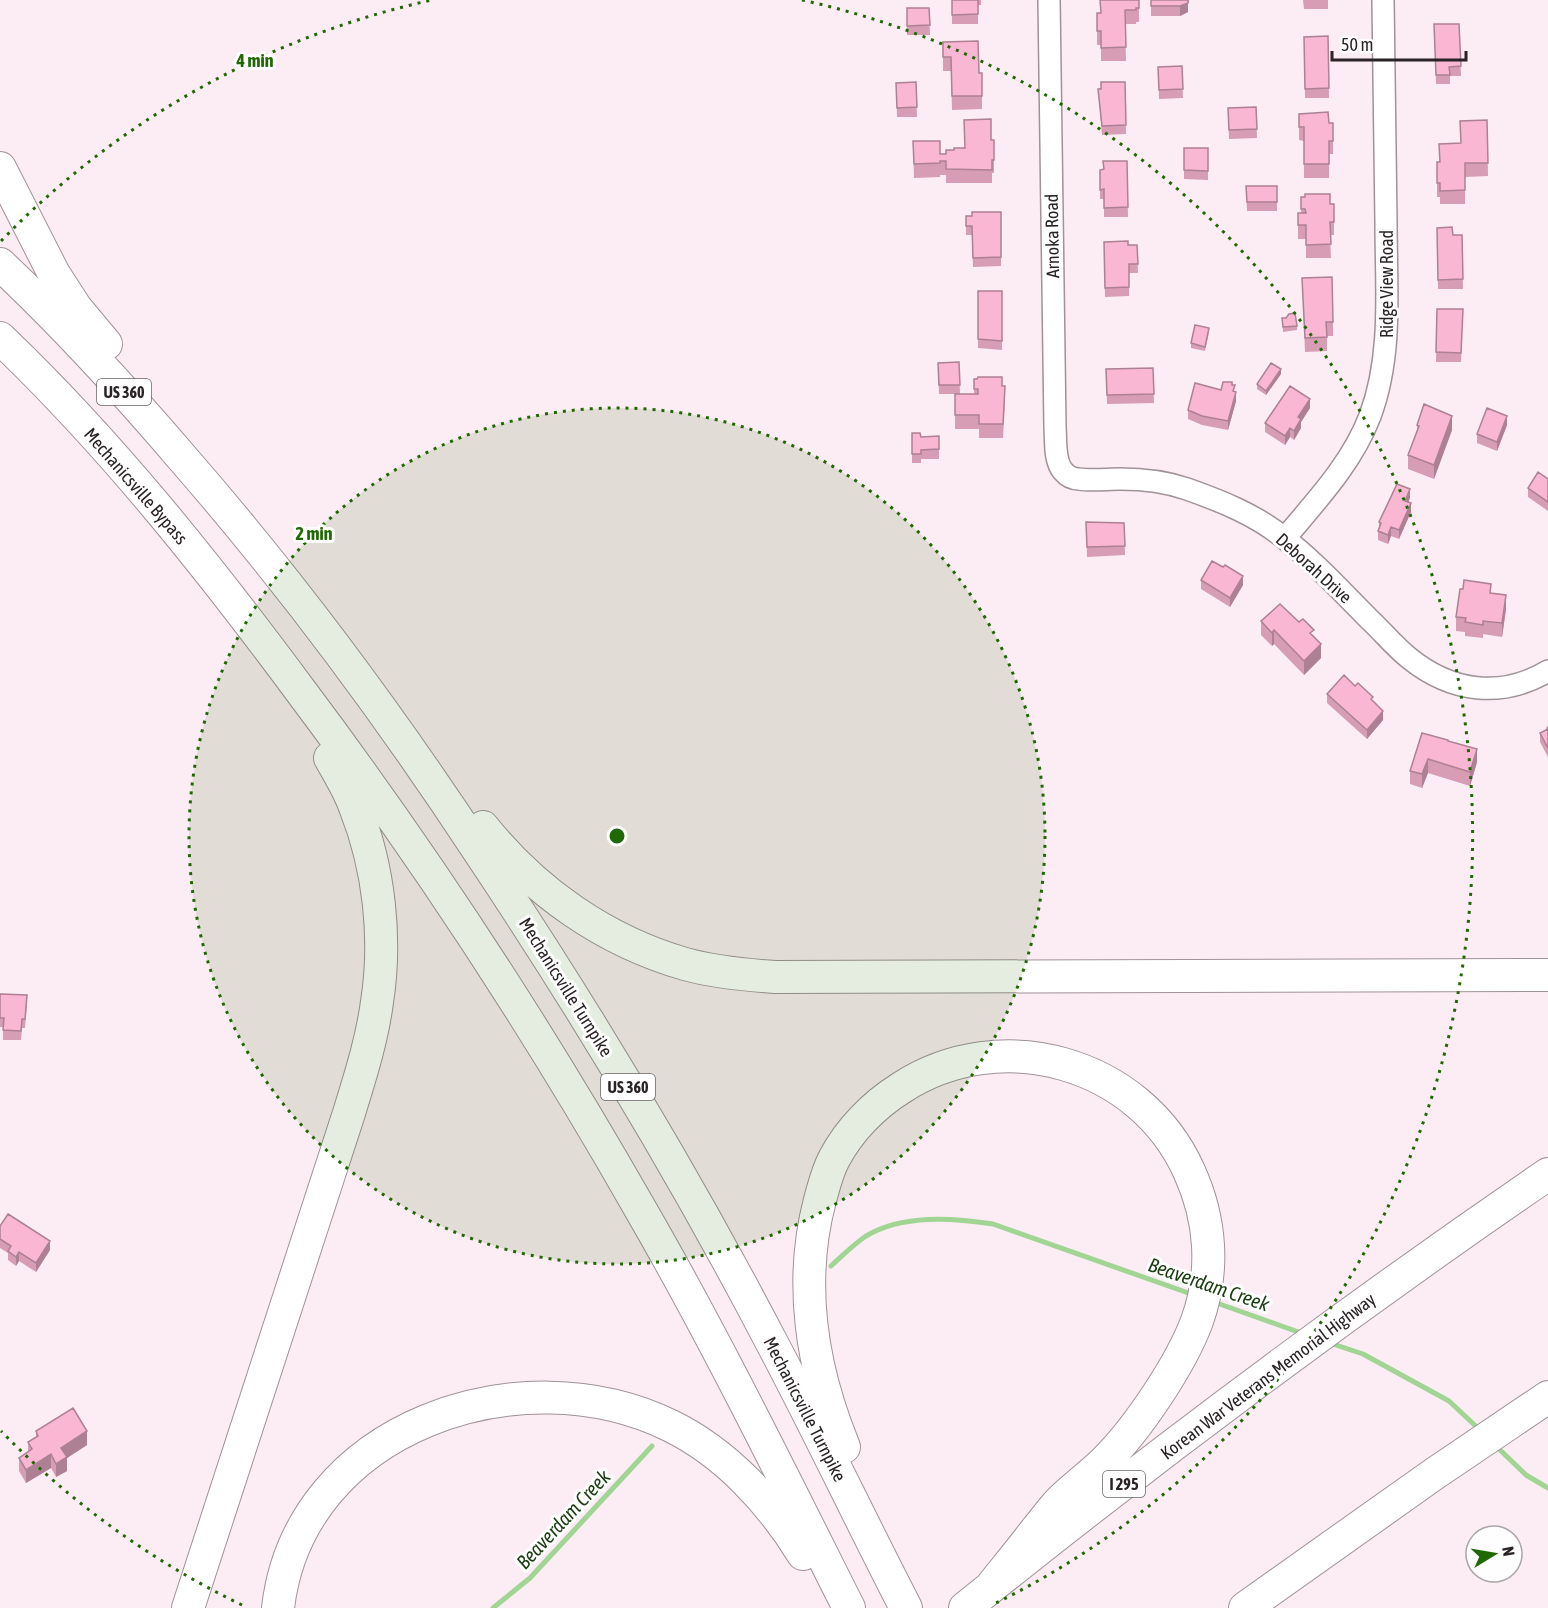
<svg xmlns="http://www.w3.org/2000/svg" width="1548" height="1608" viewBox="0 0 1548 1608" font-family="'Asap Condensed',sans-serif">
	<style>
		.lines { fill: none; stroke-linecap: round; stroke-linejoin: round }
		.stream { stroke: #a0d593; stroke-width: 5 }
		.minor-casing { stroke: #a09297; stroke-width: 24 }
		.highway-casing { stroke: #a09297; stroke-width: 34 }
		.minor { stroke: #fff; stroke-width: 21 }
		.highway { stroke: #fff; stroke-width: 32 }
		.wall { fill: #d69db5 }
		.shaded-wall { fill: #ae8094 }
		.building { fill: #f9b7d3; stroke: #ae8094; stroke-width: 1.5 }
		.ring { fill: none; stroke: #1f6802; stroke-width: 3; stroke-dasharray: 3 6 }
		.labels { text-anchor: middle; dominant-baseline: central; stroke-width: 6; stroke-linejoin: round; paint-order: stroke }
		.shield { fill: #fefefe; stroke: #696567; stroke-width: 1.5 }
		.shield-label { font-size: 16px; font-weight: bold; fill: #292326 }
		.street-label { font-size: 18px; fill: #292326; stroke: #fefefe }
		.water-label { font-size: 20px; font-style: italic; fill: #1a3d11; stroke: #fefefe }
		.centre { fill: #1f6802; stroke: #fefefe; stroke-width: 3 }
		.ring-label { font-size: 18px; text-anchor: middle; font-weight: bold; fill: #1f6802; stroke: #fefefe; stroke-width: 6; stroke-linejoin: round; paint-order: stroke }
	</style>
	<rect width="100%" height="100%" fill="#fcecf3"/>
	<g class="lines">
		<path class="stream" d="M831 1266C842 1256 854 1244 866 1236 903 1214 953 1218 993 1224L1194 1295
			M1214 1302 1304 1334
			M1330 1343 1363 1354 1449 1401 1481 1431
			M1496 1446 1526 1475 1548 1488
			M493 1608 530 1578 652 1446"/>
		<g class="minor-casing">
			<path id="minor" d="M1049 0 1055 427C1056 440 1054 461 1063 471 1067 476 1073 479 1079 479 1092 481 1107 479 1120 479 1142 479 1167 482 1187 489 1221 501 1256 515 1284 538 1315 562 1342 592 1370 620 1383 632 1395 647 1409 658 1451 692 1501 699 1548 671
				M1285 538C1317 500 1352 463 1370 416 1393 355 1386 287 1386 223 1385 148 1384 74 1383 0"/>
		</g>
		<g class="highway-casing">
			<path id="highway" d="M0 168 54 274 76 308 106 344
				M0 264C66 326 127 393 185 461 293 585 390 716 480 853 586 1012 685 1176 773 1345 819 1432 861 1521 906 1608
				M0 338C111 444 208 566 300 690 423 854 536 1026 638 1205 714 1336 781 1473 849 1608
				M483 827C535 892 605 941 685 964 714 972 745 975 775 977L1548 975
				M844 1447C812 1369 798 1283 820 1200 824 1186 827 1172 834 1159 849 1130 874 1105 901 1088 1001 1023 1140 1062 1189 1171 1211 1219 1215 1271 1197 1321 1181 1364 1138 1428 1106 1460 1091 1475 1074 1487 1060 1501 1051 1510 1044 1521 1036 1530 1021 1550 1005 1569 990 1588
				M188 1608 349 1113C360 1077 372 1040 377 1002 387 938 379 867 355 807 349 790 339 774 330 758
				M278 1608C299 1426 521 1352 671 1426 726 1453 771 1502 803 1554
				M965 1608C1154 1456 1348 1311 1548 1174
				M1245 1608 1434 1474 1548 1397"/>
		</g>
		<use href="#minor" class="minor"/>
		<use href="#highway" class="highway"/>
	</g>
	<path class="wall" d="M952 0H981V5H978V24H952Z
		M1139 0V22H1136V24H1125L1126 61H1101V45H1097V27L1100 13Z
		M1151 0H1189V3H1188V12L1180 16H1151Z
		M1303 0H1328V9H1304Z
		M907 8H929L930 35H907Z
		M1434 24H1459L1461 76H1450V84H1436Z
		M1328 36 1329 98H1305L1304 37Z
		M943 42 979 73H982V109L952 110 951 71H943Z
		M1182 66 1183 98 1159 99 1158 67Z
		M916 82 917 117H897L896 83Z
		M1125 82 1126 134 1102 135 1098 89Z
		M1256 107 1257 138 1229 139 1228 108Z
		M1299 114 1329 123H1333V154H1329V178H1304V141L1299 140Z
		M1487 120 1488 176 1465 177V204H1440V197H1437V176L1439 162Z
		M991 140H994V173H992V183H946V175H940V177L914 178 913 141 940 154H946L954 150Z
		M1184 148H1208V180L1184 179Z
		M1127 161 1128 217H1104V199H1100V179L1104 169Z
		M1246 186H1277V211H1247Z
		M1301 197 1330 204 1334 222V235H1330L1331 258H1306V239H1298V213H1301Z
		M1001 212V266L973 267 972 235H966V216H972Z
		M1437 228 1453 235H1462L1463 289H1438Z
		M1104 242 1128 245H1137L1138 273H1129V296L1105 297Z
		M1302 278 1333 322V336H1327V351L1305 352Z
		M978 291H1002V350L978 348Z
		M1437 309H1463L1461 362H1436Z
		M1282 318 1297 326V330L1283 332Z
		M1209 332 1205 351 1191 348V343Z
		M959 362 960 394H939L938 363Z
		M1153 368 1154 403 1107 404 1106 369Z
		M1281 374 1266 395 1257 389V384Z
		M974 379 1002 386 1005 400 1003 438H979V429H955V394H974Z
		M1232 385 1236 401 1228 430 1202 425 1188 419V410L1221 390Z
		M1310 408 1301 422V428L1294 440 1290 437 1285 445 1265 432V423Z
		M1417 425 1452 430 1434 479 1408 469V455L1417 434Z
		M1507 425 1497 451 1477 443V434Z
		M912 433 921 437 939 449V459H921V463H912Z
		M1548 479V511L1528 497V488Z
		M1410 498 1408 502 1411 512 1399 539 1391 536 1388 544 1378 540V531L1379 527V522Z
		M1086 522 1124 523 1125 555 1087 557Z
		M1201 580 1243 585 1230 607 1201 589Z
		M1491 593 1506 609 1502 637 1483 634V638L1465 636V632L1456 631V617Z
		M1261 621 1314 637 1321 658 1304 675 1274 644 1272 646 1261 635Z
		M1355 686 1373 701 1383 720 1367 739 1327 703V694Z
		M1548 727V757L1540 742V733L1547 730V728Z
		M1448 741 1477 762 1470 786 1428 773 1422 788 1410 784V771Z
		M0 994 27 1004 25 1028H22L21 1040H3V1027H0Z
		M0 1226 50 1250 36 1272 19 1261 16 1266 8 1260V1253L0 1248Z
		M36 1431 87 1445 67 1458V1471L56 1477 51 1468 26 1483 19 1471V1458L28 1452V1442L36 1437Z"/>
	<path class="shaded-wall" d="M1188 3V12L1180 16V6Z
		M1281 369V374L1266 395V391Z
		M1236 392V401L1228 430V421Z
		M1310 399V408L1301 422V428L1294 440V431L1298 417Z
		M1452 416V430L1434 479V465Z
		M1507 416V425L1497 451V442Z
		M1290 428V437L1285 445V436Z
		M1410 489V498L1405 510V501Z
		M1411 503V512L1399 539V530Z
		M1391 527V536L1388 544V535Z
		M1243 576V585L1230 607V598Z
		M1506 595V609L1502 637V623Z
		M1274 630V644L1272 646V633Z
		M1321 644V658L1304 675V661Z
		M1383 711V720L1367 739V730Z
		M1477 749V762L1470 786V772Z
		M1428 759V773L1422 788V774Z
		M50 1241V1250L36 1272V1263Z
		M19 1252V1261L16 1266V1257Z
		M87 1431V1445L67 1458V1471L56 1477V1464L61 1448Z
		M51 1454V1468L26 1483V1470Z"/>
	<path class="building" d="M952 0H978V14L952 15Z
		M1100 0H1139V8H1136V10H1125L1126 47 1101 48V31H1097V13H1101Z
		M1151 0H1188V3L1180 6H1151Z
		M907 8H929L930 25 907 26Z
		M1434 24H1459L1461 66 1449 67 1450 75H1436Z
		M1328 36 1329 88 1305 89 1304 37Z
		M978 41 979 73H982V96H952L951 57H943V42Z
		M1182 66 1183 89 1159 90 1158 67Z
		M916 82 917 107 897 108 896 83Z
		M1101 82H1125L1126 125 1102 126 1098 89H1101Z
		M1256 107 1257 129 1229 130 1228 108Z
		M1328 112 1329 123H1333V141H1329V164H1304V127H1299V114Z
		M991 119V140H994V160H992V170L946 169V161H940V163L914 164 913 141H940V154H946V150H954V148H965L964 120Z
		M1487 120 1488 163H1465V190L1440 191V183H1437V162H1440L1439 144 1461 143 1460 121Z
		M1184 148H1208V171L1184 170Z
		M1103 161H1127L1128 207 1104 208V189L1100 190V170L1104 169Z
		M1246 186H1277V202H1247Z
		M1305 194H1330V204H1334V222H1330L1331 244 1306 245V225H1298V213H1306L1305 209H1301V197H1305Z
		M972 212H1001V257L973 258 972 226H966V216H972Z
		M1452 227 1453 235H1462L1463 279 1438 280 1437 228Z
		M1128 241V245H1137L1138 264H1129V287L1105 288 1104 242Z
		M1332 277 1333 322H1326L1327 337 1305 338 1302 278Z
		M978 291H1002V341L978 339Z
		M1437 309H1463L1461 353 1436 352Z
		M1295 313 1297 326 1283 327 1282 318H1286L1289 314Z
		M1195 325 1209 328 1205 347 1191 343Z
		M959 362 960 385H939L938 363Z
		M1271 363 1281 369 1266 391 1257 384Z
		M1153 368 1154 394 1107 395 1106 369Z
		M978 377H1002V386H1005L1003 424H979V415H955V394H978V389H974V379H977Z
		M1223 382H1232V385H1235L1233 391 1236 392 1228 421 1202 416 1188 410 1195 383 1221 390Z
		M1290 386 1310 399 1298 417 1301 419 1294 431 1290 428 1285 436 1265 423Z
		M1424 404 1452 416 1434 465 1408 455 1419 426 1417 425Z
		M1487 408 1507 416 1497 442 1477 434Z
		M912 433H920L921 437 939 436V449L921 450V454H912Z
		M1538 472 1548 479V502L1528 488Z
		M1397 484 1410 489 1405 501 1411 503 1399 530 1391 527 1388 535 1378 531 1381 523 1379 522Z
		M1086 522 1124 523 1125 546 1087 547Z
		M1212 561 1223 567 1225 565 1243 576 1230 598 1201 580Z
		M1464 580 1491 584 1490 593 1506 595 1502 623 1483 621V625L1465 622 1466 618 1456 617 1460 589H1463Z
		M1280 604 1299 622 1303 619 1314 630 1310 633 1321 644 1304 661 1274 630 1272 633 1261 621Z
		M1344 675 1355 686 1358 683 1373 697 1371 699 1383 711 1367 730 1327 694Z
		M1548 727V748L1540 733 1548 729 1547 728Z
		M1422 733 1448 740V741L1477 749 1470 772 1428 759 1422 774 1410 771Z
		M0 994 27 995 25 1019H22L21 1031 3 1030 4 1018H0Z
		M8 1214 50 1241 36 1263 19 1252 16 1257 8 1251 11 1246 0 1239V1226Z
		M73 1408 87 1431 61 1448 67 1457 56 1464 51 1454 26 1470 19 1458 32 1449 28 1442 38 1436 36 1431Z"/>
	<circle cx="617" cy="836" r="428" fill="#1f6802" fill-opacity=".12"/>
	<g class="ring">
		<circle cx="617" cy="836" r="428"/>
		<path d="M242 1605A856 856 0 0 1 1 1431M1 241A856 856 0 0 1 432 0M802 0A856 856 0 0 1 992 1605"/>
	</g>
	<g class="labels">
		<g class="shield">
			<rect x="97" y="379" width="54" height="26" rx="4.5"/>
			<rect x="601" y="1074" width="54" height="26" rx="4.5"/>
			<rect x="1103" y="1471" width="42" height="26" rx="4.5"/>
		</g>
		<g class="shield-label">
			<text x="124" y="392">US 360</text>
			<text x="628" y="1087">US 360</text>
			<text x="1124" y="1484">I 295</text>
		</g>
		<g class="street-label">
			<text transform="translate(1052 236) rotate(-91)">Arnoka Road</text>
			<text transform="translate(1386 284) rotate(-90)">Ridge View Road</text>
			<text transform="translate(136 486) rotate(49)">Mechanicsville Bypass</text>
			<text transform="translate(1314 568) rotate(42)">Deborah Drive</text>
			<text transform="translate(566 987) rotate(58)">Mechanicsville Turnpike</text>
			<text transform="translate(1268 1376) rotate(-37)">Korean War Veterans Memorial Highway</text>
			<text transform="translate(805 1409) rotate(63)">Mechanicsville Turnpike</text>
		</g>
		<g class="water-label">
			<text transform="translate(1209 1284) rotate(19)">Beaverdam Creek</text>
			<text transform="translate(563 1519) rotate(-47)">Beaverdam Creek</text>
		</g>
	</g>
	<circle cx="617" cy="836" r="9" class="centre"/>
	<g class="ring-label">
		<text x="255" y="67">4 min</text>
		<text x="314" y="540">2 min</text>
	</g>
	<g transform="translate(1494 1554) rotate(79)"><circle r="28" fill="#fefefe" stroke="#a9a6a8" stroke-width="1.5"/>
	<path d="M0-4.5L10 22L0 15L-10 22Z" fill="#1f6802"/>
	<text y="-9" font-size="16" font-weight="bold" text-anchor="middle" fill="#292326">N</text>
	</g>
	<path d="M1332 51v9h134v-9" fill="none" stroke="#292326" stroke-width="3"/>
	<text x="1341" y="51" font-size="18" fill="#292326" stroke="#fefefe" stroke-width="4.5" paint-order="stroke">50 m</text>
</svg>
